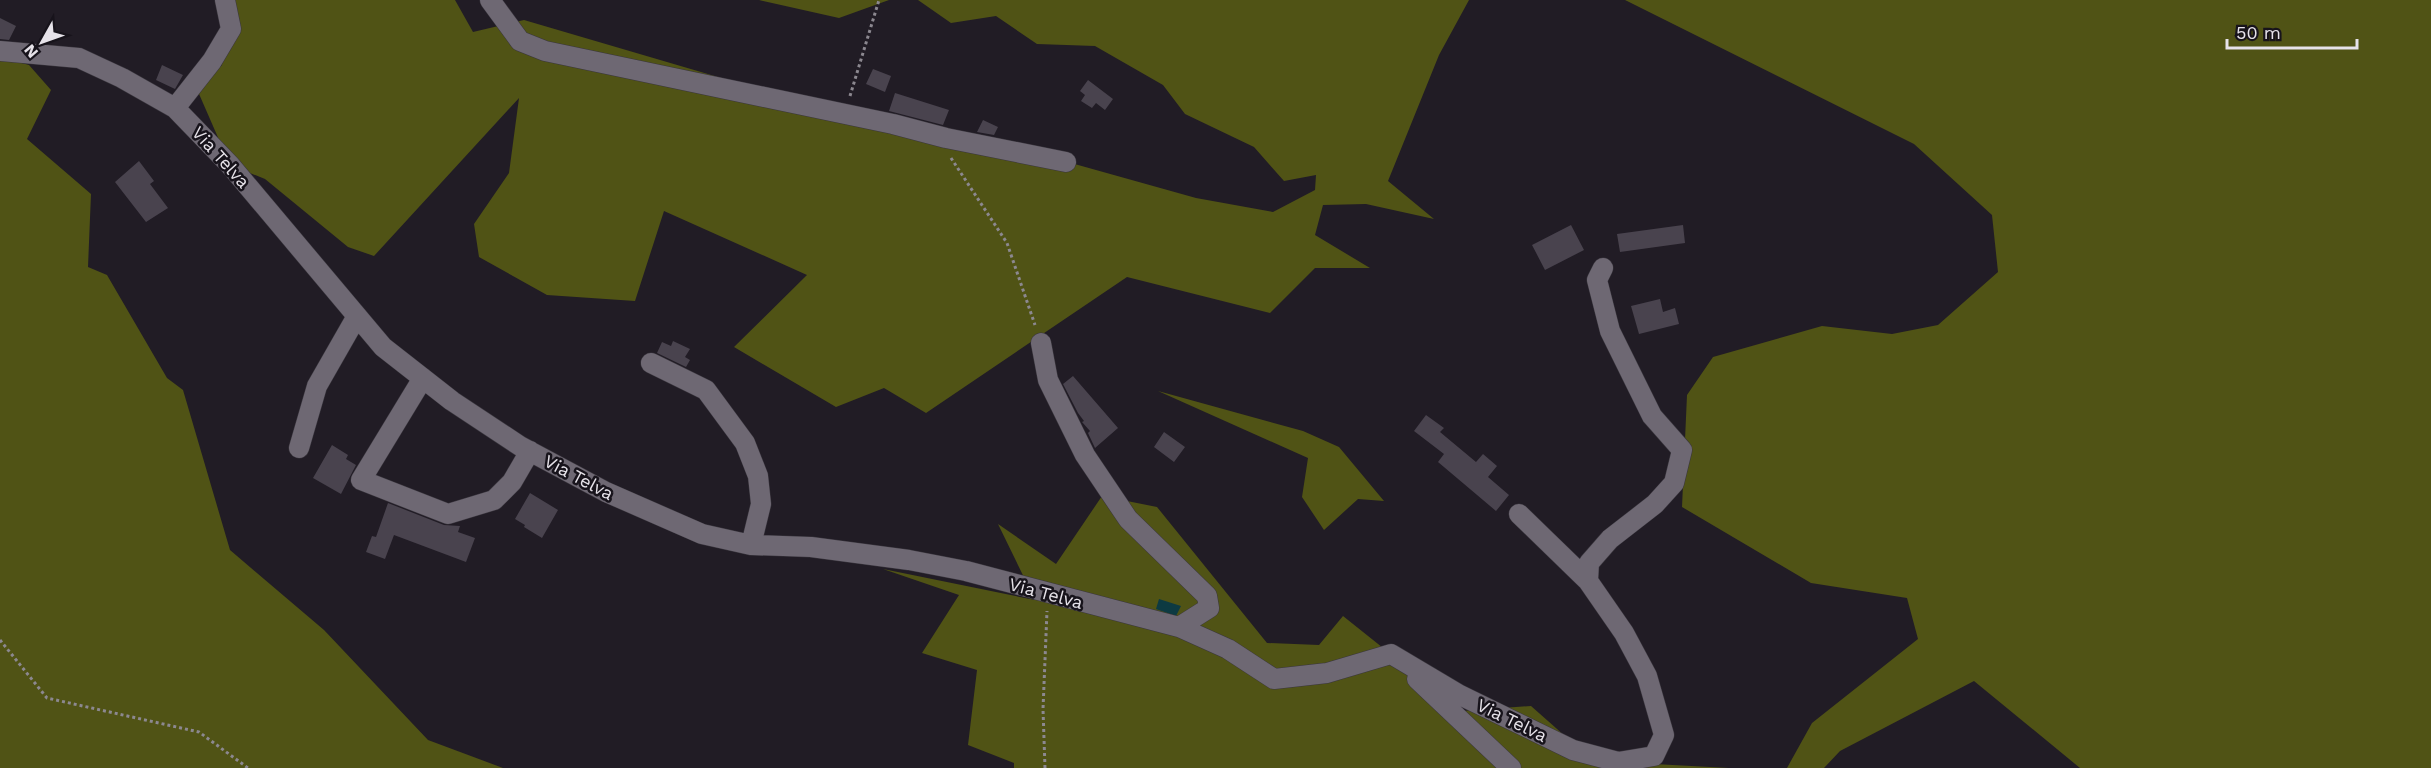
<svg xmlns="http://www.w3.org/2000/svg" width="2431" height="768" viewBox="0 0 2431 768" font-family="'Work Sans',sans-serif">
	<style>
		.forest { fill: #505315 }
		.water { fill: #0d3a42 }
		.building { fill: #49434e }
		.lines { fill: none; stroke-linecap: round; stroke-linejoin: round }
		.minor-casing { stroke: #3a363e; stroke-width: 21 }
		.path { stroke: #8c8890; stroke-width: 3; stroke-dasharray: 3 3; stroke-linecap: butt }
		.minor { stroke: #6e6873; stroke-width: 20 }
		.labels { text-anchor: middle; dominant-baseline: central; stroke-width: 5; stroke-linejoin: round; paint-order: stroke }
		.street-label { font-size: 18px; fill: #e6e2e9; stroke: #17131b }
	</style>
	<rect width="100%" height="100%" fill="#211c25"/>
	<path class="forest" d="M223 0H455L473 32 524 20 844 114 1021 149 1196 198 1273 212 1315 190 1316 175 1284 181 1254 147 1185 114 1163 85 1095 46 1037 44 996 16 951 23 918 0H1469L1439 55 1388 181 1434 219 1366 204 1323 205 1315 235 1370 268H1315L1270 313 1127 277 926 413 884 388 836 407 734 347 807 275 664 211 635 301 547 295 479 257 474 224 509 173 519 98 374 256 348 247 265 179 230 165 196 87 222 65Z
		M759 0H889L839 18Z
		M1625 0H2431V768H2080L1974 681 1840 751 1824 768H1787L1812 723 1918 639 1907 598 1811 583 1682 507 1687 395 1713 357 1822 326 1892 334 1938 325 1998 272 1992 215 1914 144Z
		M0 57 29 65 51 90 27 139 91 194 88 267 107 275 167 378 183 390 230 550 324 630 428 740 503 768H0Z
		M1158 391 1303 431 1339 447 1384 501 1358 499 1324 530 1302 497 1308 458Z
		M1102 496 1157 507 1267 643 1319 645 1343 616 1462 711 1531 706 1565 736 1579 760 1729 768H1014V763L968 745 977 670 922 653 959 595 883 569 1035 600 998 524 1056 564Z"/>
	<path class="water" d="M1159 599 1181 606 1176 616 1156 609Z"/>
	<path class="building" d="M0 18 16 26 9 40 0 39Z
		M162 65 183 75 175 89 156 80Z
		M873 69 891 76 885 92 866 84Z
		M1088 80 1113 99 1105 110 1096 103 1092 108 1081 101 1085 95 1080 91Z
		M895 93 949 110 943 125 889 111Z
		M983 120 998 127 994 135 977 132Z
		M139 161 154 181 150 184 168 208 146 222 115 182Z
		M1571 225 1584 250 1545 270 1532 245Z
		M1683 225 1685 243 1620 252 1617 234Z
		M1660 299 1663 312 1675 308 1679 324 1639 334 1631 306Z
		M673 341 690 349 685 357 690 360 686 367 657 353 662 342 671 346Z
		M1073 376 1118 428 1095 448 1088 433 1090 431 1082 422 1084 421 1078 413 1063 384Z
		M1426 415 1444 428 1440 432 1476 462 1483 454 1497 466 1488 477 1509 495 1496 511 1438 462 1444 454 1414 431Z
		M1164 432 1185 447 1174 462 1154 447Z
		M332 445 348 455 346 459 356 465 341 494 313 478Z
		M530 493 558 510 542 538 524 527 525 525 515 519Z
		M388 503 444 525 460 526 458 532 475 538 466 562 394 535 385 559 366 552 372 536 376 537Z"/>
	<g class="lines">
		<g class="minor-casing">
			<path id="minor" d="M490 0 520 41 545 51 893 124 946 138 1066 162
				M0 51 79 58 122 78 175 108 230 165 383 347 452 401 520 446 606 492 702 534 751 545 811 547 909 560 966 571 1179 627 1228 649 1274 679 1327 673 1391 654 1460 695 1573 750 1618 762 1654 756 1664 735 1647 676 1624 633 1588 581 1589 563 1610 539 1655 504 1674 483 1682 450 1652 416 1610 331 1597 280 1603 268
				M175 108 212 61 231 29 225 0
				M1041 343 1048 380 1085 455 1128 519 1207 596 1209 608 1179 627
				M651 363 706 390 745 443 758 476 761 504 751 545
				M423 378 361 480 448 514 494 500 512 482 530 451
				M299 448 317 386 357 316
				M1519 514 1588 581
				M1417 679 1511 768"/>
		</g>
		<path class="path" d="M850 96 879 0
			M951 158 1007 243 1035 325
			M0 640 47 698 199 732 248 768
			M1045 768 1043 709 1047 611"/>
		<use href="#minor" class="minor"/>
	</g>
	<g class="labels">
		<g class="street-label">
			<text transform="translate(221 157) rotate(48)">Via Telva</text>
			<text transform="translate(579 477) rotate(28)">Via Telva</text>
			<text transform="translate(1046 593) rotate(15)">Via Telva</text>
			<text transform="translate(1512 720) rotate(26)">Via Telva</text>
		</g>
	</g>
	<g transform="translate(42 42) rotate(230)" stroke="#17131b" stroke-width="4.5" paint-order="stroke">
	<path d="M0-4.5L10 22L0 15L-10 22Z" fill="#e6e2e9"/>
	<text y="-9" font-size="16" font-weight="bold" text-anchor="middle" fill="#e6e2e9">N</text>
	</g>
	<path d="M2227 39v9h130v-9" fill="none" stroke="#e6e2e9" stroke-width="3"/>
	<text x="2236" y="39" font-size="18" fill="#e6e2e9" stroke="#17131b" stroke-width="4.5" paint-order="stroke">50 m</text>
</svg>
